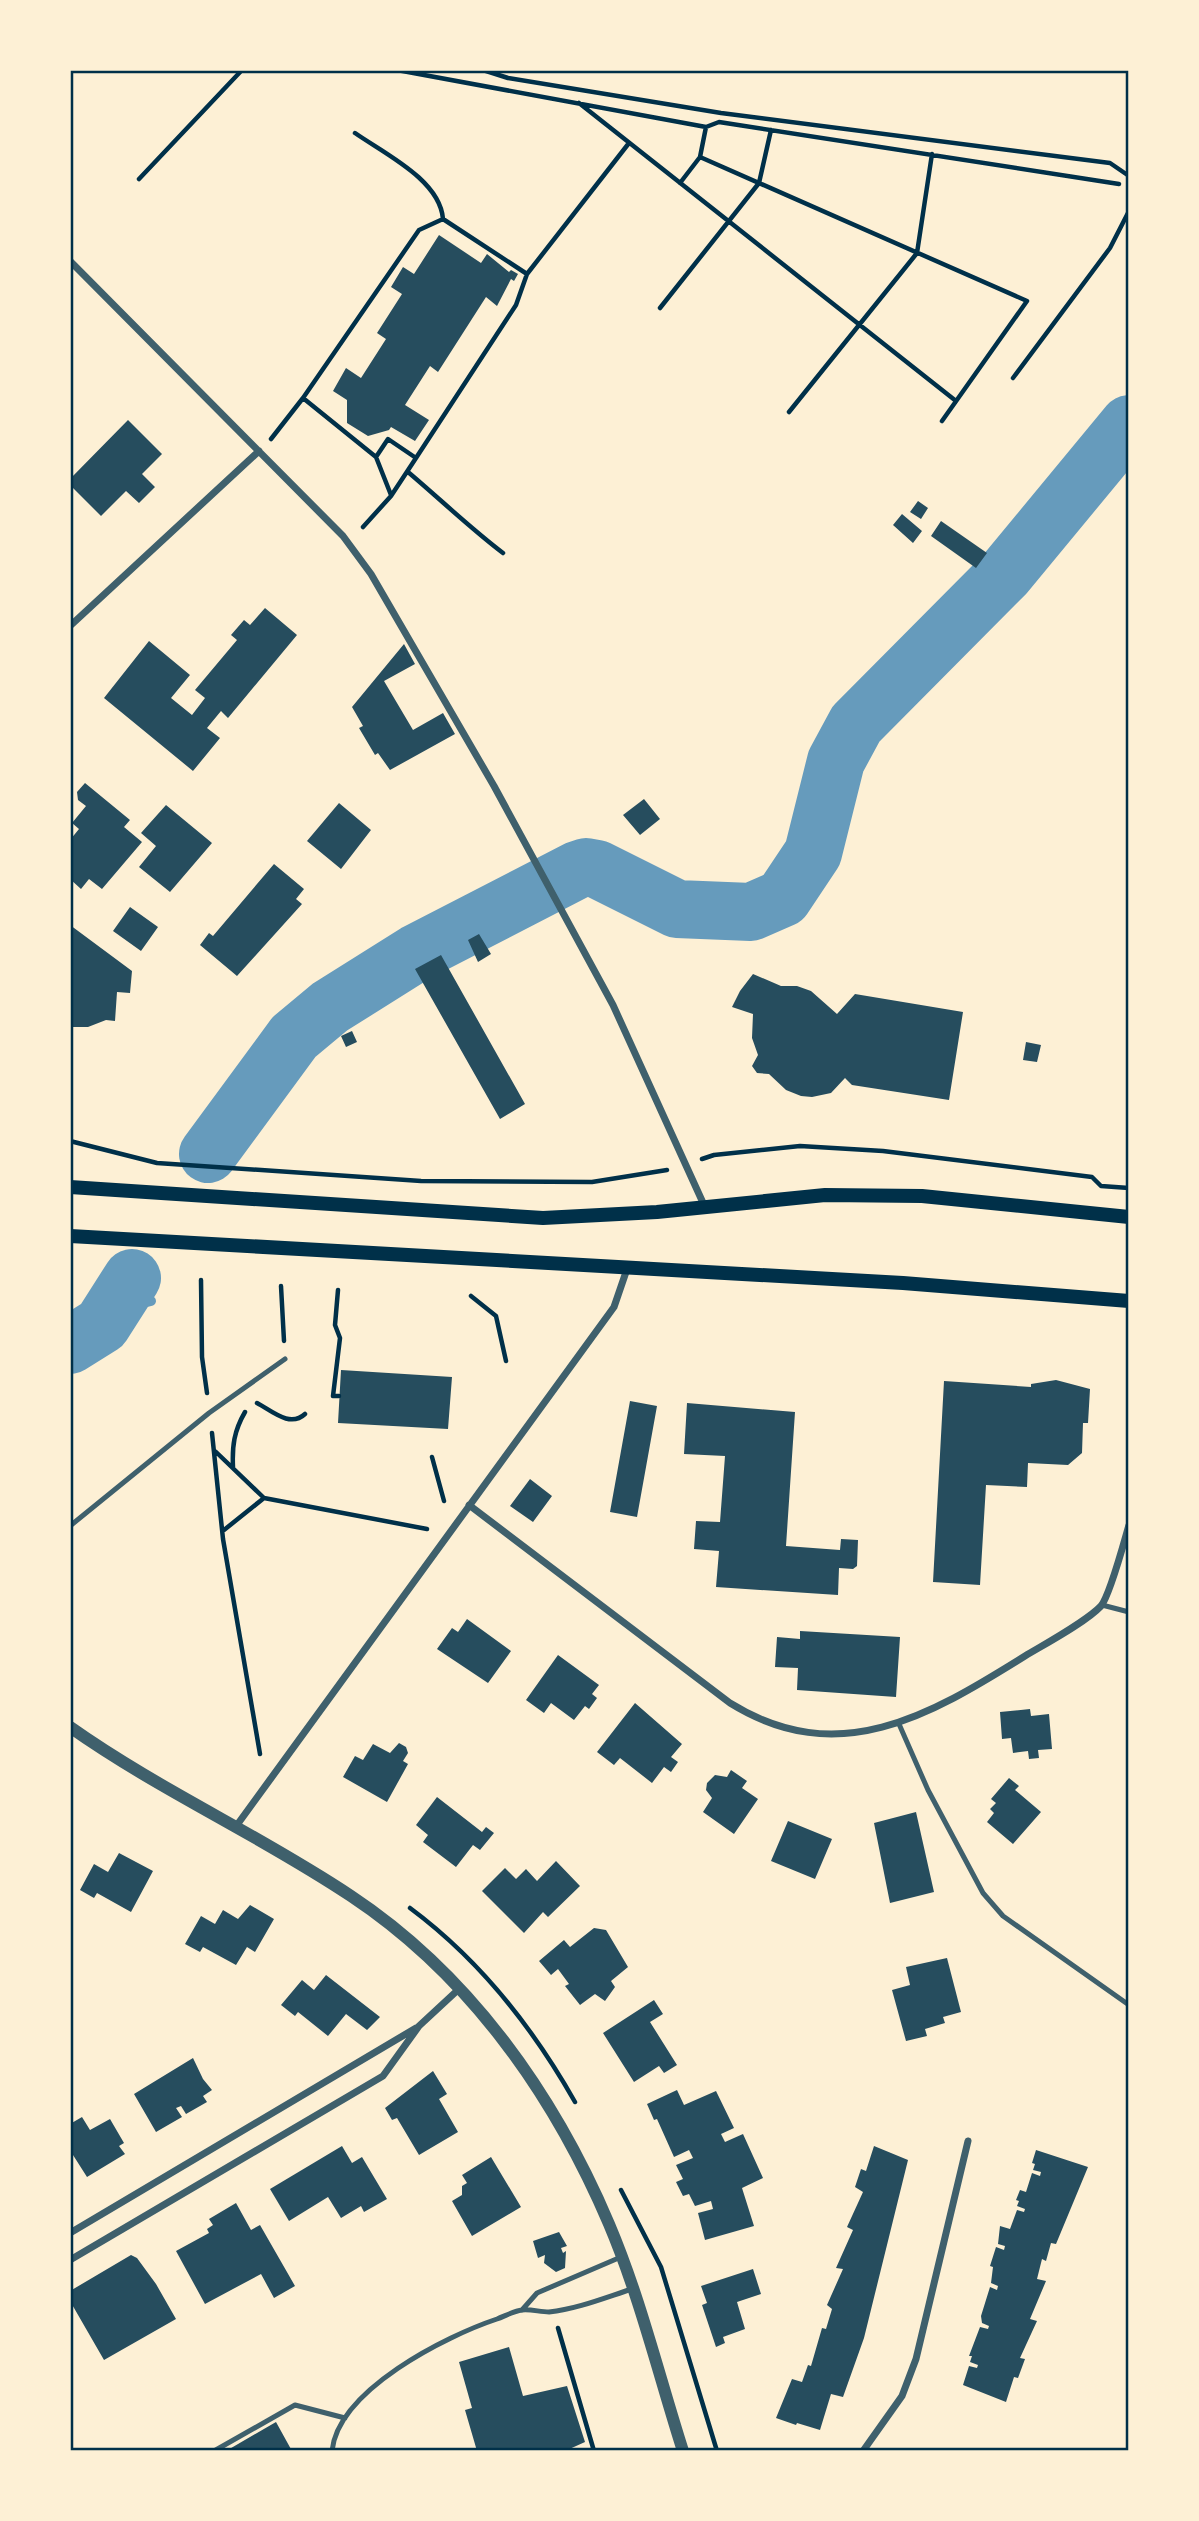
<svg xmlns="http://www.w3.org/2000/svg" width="1199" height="2521" viewBox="0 0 1199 2521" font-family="Barlow,sans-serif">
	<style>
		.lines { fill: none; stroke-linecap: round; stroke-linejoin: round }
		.stream { stroke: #669bbc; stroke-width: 10 }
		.river { stroke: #669bbc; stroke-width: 58 }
		.building { fill: #264d5e }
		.path { stroke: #003049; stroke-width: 4.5 }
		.service { stroke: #3f606c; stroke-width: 5 }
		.minor { stroke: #3f606c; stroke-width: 7 }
		.tertiary { stroke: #3f606c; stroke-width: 12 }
		.secondary { stroke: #003049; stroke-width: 14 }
		.neatline { fill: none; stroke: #003049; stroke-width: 2.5 }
	</style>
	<rect width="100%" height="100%" fill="#fdf0d5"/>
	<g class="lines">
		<path class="stream" d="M111 1311 151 1301"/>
		<path class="river" d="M208 1154 294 1037 330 1007 416 953 577 870 586 867 597 869 677 909 751 912 783 898 813 853 836 761 856 724 1005 574 1129 424
			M70 1345 102 1325 132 1278"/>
	</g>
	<path class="building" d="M439 235 481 263 487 254 509 272 511 270 518 274 514 281 511 279 497 306 486 297 438 372 430 366 405 405 429 420 415 441 391 427 389 430 368 436 347 423V400L333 391 346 368 361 378 386 339 377 333 402 294 391 287 403 267 414 274Z
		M128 420 162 454 142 474 155 487 139 503 126 491 101 516 70 485V479Z
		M918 501 928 508 921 519 910 512Z
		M902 514 922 531 913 543 893 525Z
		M941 521 987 553 976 568 931 536Z
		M265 608 297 635 228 718 221 711 207 728 220 738 193 771 104 698 149 641 190 675 171 698 192 715 205 698 195 690 237 640 231 635 244 620 250 625Z
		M404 644 415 664 384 681 413 730 443 713 455 734 390 770 378 753 375 755 359 728 363 726 352 707Z
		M85 783 130 820 124 827 142 842 102 889 89 879 81 889 70 879V840L79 829 72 823 86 806 78 800 77 792Z
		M644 799 660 819 640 835 623 815Z
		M339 803 371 830 341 869 307 841Z
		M166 805 212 843 170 892 139 867 156 846 141 833Z
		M274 864 304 889 296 899 302 904 237 976 200 945 209 933 213 936Z
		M130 907 158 927 141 951 113 931Z
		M70 925 132 971 130 993 117 992 115 1021 106 1020 88 1027H70Z
		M479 934 491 954 478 962 468 940Z
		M441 955 525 1104 500 1119 415 969Z
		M753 974 781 986H797L811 991 837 1014 855 994 963 1012 949 1100 852 1085 845 1078 831 1093 812 1097 801 1096 786 1090 769 1074 757 1073 752 1066 758 1055 752 1038 753 1014 732 1007 740 991Z
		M352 1031 357 1042 346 1047 341 1036Z
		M1026 1042 1041 1045 1037 1062 1023 1060Z
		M341 1370 452 1377 448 1429 338 1423Z
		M1056 1380 1090 1389 1088 1423H1083L1082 1453 1068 1465 1028 1463 1027 1487 986 1485 980 1585 933 1582 944 1381 1031 1387V1384Z
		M630 1401 657 1406 637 1517 610 1512Z
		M687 1403 795 1412 786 1546 840 1550 841 1539 858 1540 857 1566 853 1569 839 1568 838 1595 716 1587 719 1551 694 1549 696 1521 720 1522 725 1456 684 1454Z
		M530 1479 552 1496 533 1522 510 1506Z
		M467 1619 511 1651 488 1683 437 1649 452 1628 458 1632Z
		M800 1631 900 1637 896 1697 797 1690 798 1668 775 1667 777 1637 800 1639Z
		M558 1655 599 1685 592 1694 597 1698 589 1709 585 1706 574 1720 551 1703 544 1713 526 1700Z
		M635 1703 682 1744 671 1757 678 1762 671 1772 664 1767 652 1783 620 1758 614 1765 597 1752Z
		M1030 1709 1031 1716 1049 1714 1052 1749 1038 1750 1039 1758 1029 1759 1028 1751 1013 1753 1011 1738 1002 1739 1000 1712Z
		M399 1743 406 1747 408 1753 403 1761 408 1764 387 1802 343 1777 355 1756 363 1760 373 1744 390 1753Z
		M731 1770 747 1781 742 1788 758 1799 734 1834 703 1812 712 1798 706 1790 707 1783 715 1775 727 1777Z
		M1009 1778 1019 1786 1015 1790 1041 1812 1013 1844 987 1822 994 1813 990 1809 996 1803 991 1799Z
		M437 1797 482 1832 486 1827 494 1833 480 1850 473 1845 456 1867 423 1842 428 1835 416 1825Z
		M916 1812 934 1892 890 1903 874 1823Z
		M788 1821 832 1839 815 1879 771 1861Z
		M119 1853 153 1871 131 1912 97 1893 94 1898 80 1890 94 1864 108 1872Z
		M556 1861 580 1886 548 1917 543 1912 524 1933 482 1891 505 1868 516 1879 526 1869 537 1881Z
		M250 1905 274 1919 255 1952 247 1947 236 1965 203 1947 200 1952 185 1944 201 1916 215 1924 223 1910 238 1919Z
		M594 1928 606 1930 628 1967 611 1981 615 1987 605 2001 595 1994 580 2005 565 1986 569 1984 558 1969 551 1975 539 1961 564 1940 570 1947Z
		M947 1958 961 2012 943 2017 945 2023 925 2029 927 2036 906 2041 892 1990 910 1985 906 1967Z
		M326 1975 380 2017 367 2030 346 2014 328 2036 298 2012 295 2016 281 2005 302 1980 314 1990Z
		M654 2000 663 2014 650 2022 677 2065 664 2073 659 2066 634 2082 603 2033Z
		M193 2058 203 2079 212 2090 203 2096 207 2102 186 2114 181 2106 176 2108 182 2117 156 2132 134 2094Z
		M433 2071 447 2094 439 2099 458 2132 419 2155 397 2118 392 2120 385 2108Z
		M677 2090 684 2105 716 2091 734 2128 721 2134 725 2142 743 2134 763 2178 742 2188 754 2226 705 2240 698 2213 713 2209 711 2201 695 2206 689 2194 683 2196 676 2182 683 2179 676 2165 693 2158 689 2150 674 2157 657 2119 654 2120 647 2104Z
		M82 2117 90 2130 110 2119 124 2143 119 2146 125 2154 87 2177 73 2155 70 2157V2124Z
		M342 2146 352 2163 362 2157 387 2199 364 2212 361 2206 341 2218 328 2197 289 2221 270 2189Z
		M874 2146 908 2160 864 2338 843 2397 831 2394 820 2430 797 2423 796 2425 776 2418 792 2379 802 2382 808 2365 811 2366 822 2328 826 2329 832 2309 827 2305 843 2269 836 2268 853 2230 847 2227 863 2192 855 2187 861 2169 866 2171Z
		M1036 2150 1088 2167 1056 2244 1051 2243 1046 2261 1042 2259 1037 2279 1046 2281 1030 2319 1037 2321 1020 2358 1025 2359 1018 2378 1014 2377 1006 2402 963 2385 969 2366 977 2368 978 2365 970 2362 972 2356H969L980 2327 988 2329 989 2326 982 2323 981 2316 990 2287 997 2290 998 2286 991 2283 993 2267 990 2266 996 2247 1004 2250 1005 2246 998 2244 1000 2226 1010 2229 1017 2210 1024 2212 1025 2209 1017 2206 1019 2201 1016 2200 1020 2190 1026 2192 1032 2173 1040 2176 1041 2172 1033 2170 1035 2164 1032 2163Z
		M491 2157 521 2207 472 2236 452 2201 462 2195V2186L467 2183 462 2175Z
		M236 2203 251 2230 260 2225 295 2286 274 2298 261 2274 205 2304 176 2251 209 2233 207 2229 213 2225 209 2219Z
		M559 2232 567 2246 561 2248 563 2253 566 2251 565 2268 556 2272 544 2263 545 2255 538 2258 533 2241Z
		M131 2255 137 2258 156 2284 176 2319 104 2360 70 2301V2291Z
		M753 2269 761 2294 737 2302 745 2329 723 2337 725 2343 716 2347 702 2305 707 2303 701 2286Z
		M509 2347 523 2396 567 2386 585 2442 565 2451H477L465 2410 472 2408 459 2362Z
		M276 2422 292 2451H226Z"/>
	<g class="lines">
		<path class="path" d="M397 70 706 127 700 157 680 183
			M483 70 508 78 721 113 1110 163 1129 176
			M579 103 956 401
			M706 127 719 122 1119 184
			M355 133C385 154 440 180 443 219
			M700 157 1027 301 942 421
			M139 179 242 70
			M443 219 527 274 516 305 416 458 388 439 376 457 303 398 419 230Z
			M527 274 629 143
			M660 308 759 183 771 130
			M1013 378 1110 248 1129 211
			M789 412 917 253 932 154
			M271 439 303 398
			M376 457 391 495
			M408 472C440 499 470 528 503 553
			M363 527 391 496 416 458
			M70 1141 157 1163 421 1181 592 1182 667 1170
			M702 1159 714 1155 800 1146 883 1151 1092 1177 1101 1186 1129 1188
			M201 1280 202 1357 207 1393
			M281 1286 284 1341
			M338 1290 335 1325 340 1338 333 1396H339
			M471 1296 496 1316 506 1361
			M257 1403C272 1411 290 1428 305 1414
			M212 1433 223 1539 260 1754
			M216 1452 264 1498 427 1529
			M432 1457 444 1501
			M233 1467C232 1446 234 1431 245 1412
			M224 1530 264 1498
			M410 1908C480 1960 532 2026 575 2102
			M621 2190 661 2267 717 2451
			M558 2328 594 2451"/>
		<path class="service" d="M70 1526 209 1413 285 1359
			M1102 1605 1129 1612
			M899 1724 928 1790 983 1893 1003 1916 1129 2005
			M522 2310 537 2293 621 2257
			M214 2451 295 2405 345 2418
			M332 2451C338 2390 446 2336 497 2319 505 2316 514 2311 522 2310 531 2309 540 2312 549 2312 577 2309 604 2298 632 2289"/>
		<path class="minor" d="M70 261 343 536 371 574 494 786 613 1005 704 1205
			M70 626 259 451
			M469 1505 730 1703C838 1770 929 1716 1025 1656 1045 1644 1086 1622 1101 1606 1110 1595 1124 1542 1129 1525
			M237 1825 614 1307 627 1269
			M70 2233 416 2028
			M70 2260 383 2076 419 2026 460 1988
			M863 2451 902 2396 916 2359 968 2141"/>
		<path class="tertiary" d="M70 1727C159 1790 260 1835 351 1896 470 1975 554 2095 609 2224 640 2297 659 2376 683 2451"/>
		<path class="secondary" d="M70 1187 543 1218 657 1212 825 1195 922 1196 1129 1217
			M70 1236 903 1283 1129 1301"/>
	</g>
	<rect width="1199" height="2521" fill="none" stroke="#fdf0d5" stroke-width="144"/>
	<rect x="72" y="72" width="1055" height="2377" class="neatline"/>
</svg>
